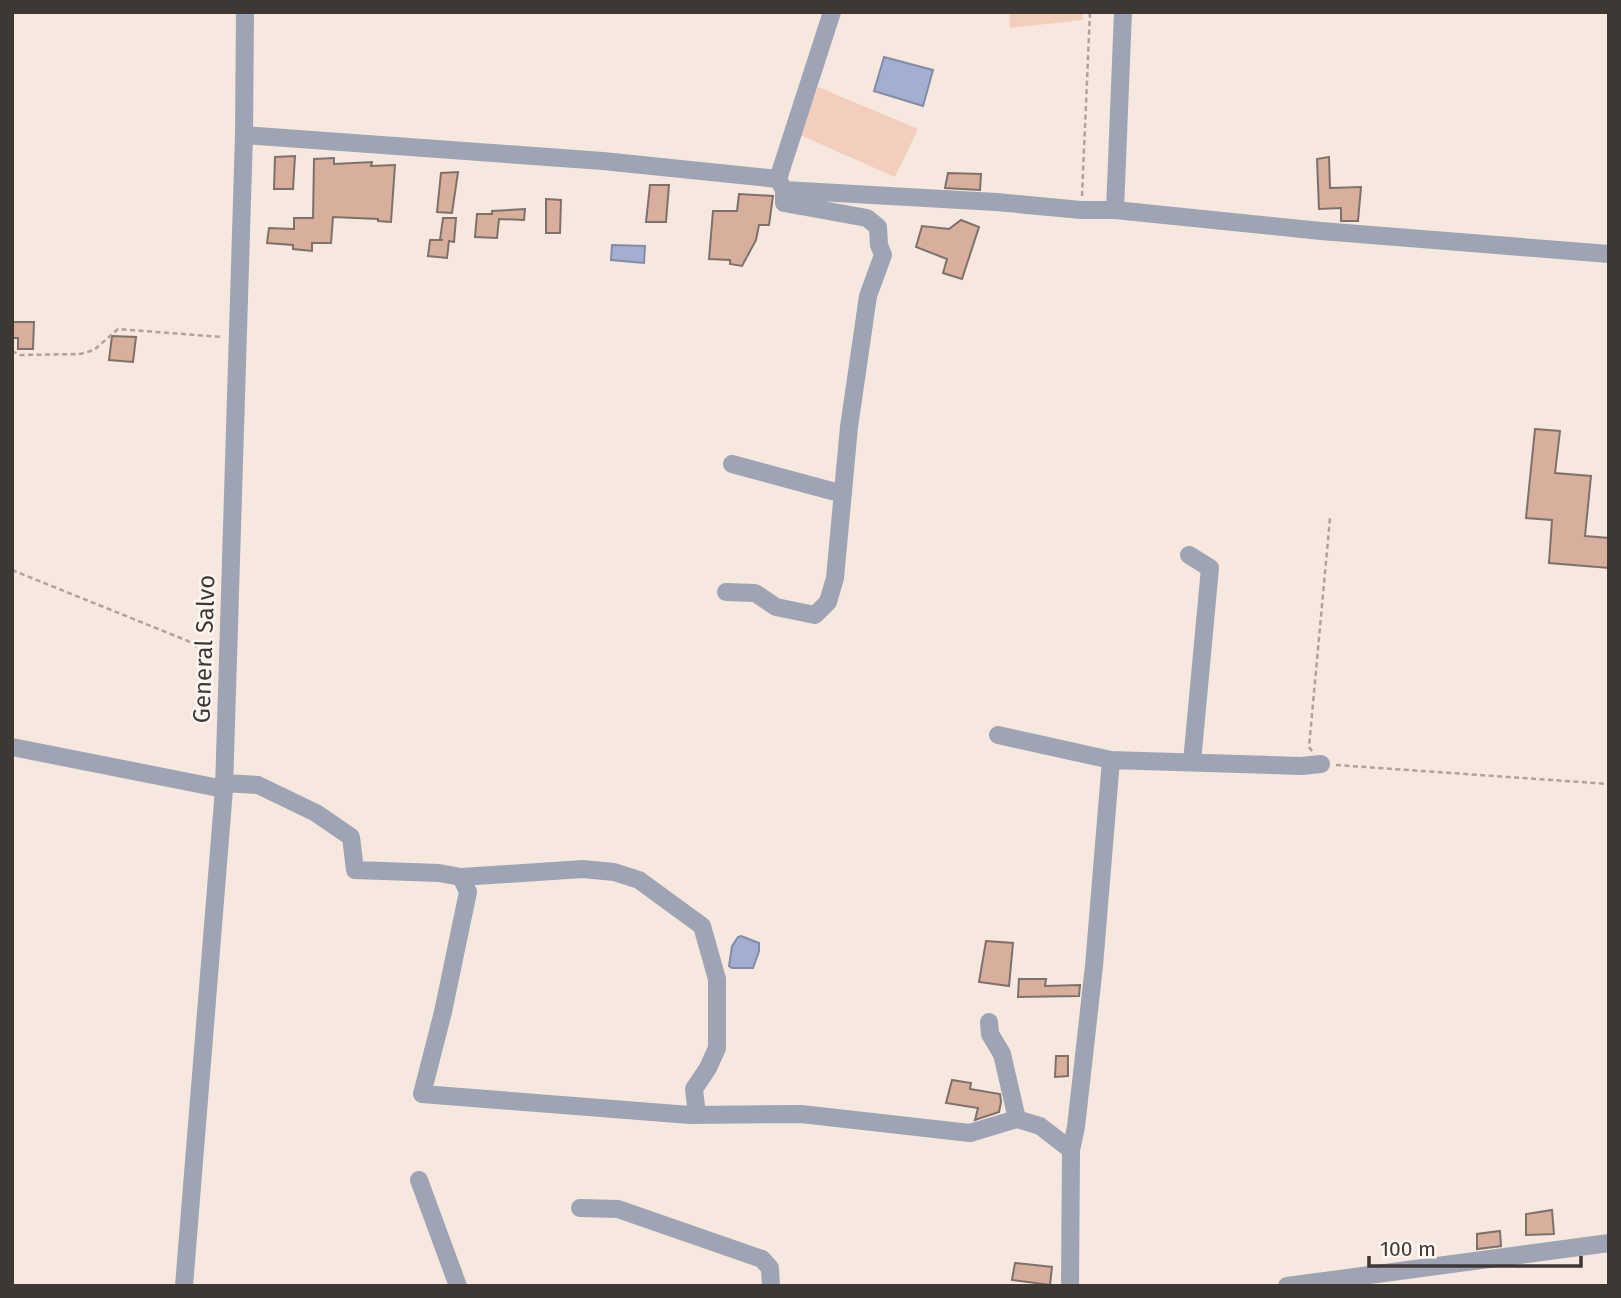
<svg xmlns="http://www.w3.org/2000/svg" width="1621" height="1298" viewBox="0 0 1621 1298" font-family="'Fira Sans',sans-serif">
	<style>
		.green { fill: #f3cebd }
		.water { fill: #a2afd3; stroke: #848ba4; stroke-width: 2 }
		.building { fill: #d7af9c; stroke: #7e716a; stroke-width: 2 }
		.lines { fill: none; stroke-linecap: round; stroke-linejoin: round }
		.path { stroke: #aea29c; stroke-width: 2.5; stroke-dasharray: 5 3.5; stroke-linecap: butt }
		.minor { stroke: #9ea4b4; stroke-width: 18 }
		.labels { text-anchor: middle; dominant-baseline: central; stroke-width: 5; stroke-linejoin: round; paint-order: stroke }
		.street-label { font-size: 24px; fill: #3e3835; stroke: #fff5f1 }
	</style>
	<rect width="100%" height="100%" fill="#f6e7df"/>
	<path class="green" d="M1009 12H1083V20L1010 28Z
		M818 87 918 129 895 177 800 135Z"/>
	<path class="water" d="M884 57 933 70 923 106 874 91Z
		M612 245 645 246 644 263 611 260Z
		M741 936 759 943V951L753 968H732L729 966 732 946 738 937Z"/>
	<path class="building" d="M295 156 293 189H274L275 157Z
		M1329 157 1330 188 1361 187 1358 221H1341V208L1319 209 1317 159Z
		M334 158V164L372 162 371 166 395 165 391 222 378 221V219L333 217 331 243H312V251L293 249V245L267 243 269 228 294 229V218H313L314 159Z
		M458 172 452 213 437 212 441 173Z
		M948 173 981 174 980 190 945 188Z
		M650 185H669L666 222H646Z
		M739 194 773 196 769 225H759L756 240 742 266 730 264V260L709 259 713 211H737Z
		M546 199 561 200 560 233H546Z
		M525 209 524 220 499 219 497 238 475 237 477 214H492V211Z
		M443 218H456L454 242 449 241 447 258 428 256 430 240H443H440Z
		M961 220 979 227 962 279 943 273 947 259 916 247 922 226 949 229Z
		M12 322H34L33 349H18V338H12Z
		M112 336 136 337 133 362 109 360Z
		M1535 429 1560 431 1555 473 1591 476 1585 536 1609 538V568L1549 563 1552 520 1526 518Z
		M986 941 1013 943 1009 986 979 982Z
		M1019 979H1046L1045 986 1080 985 1079 996 1018 997Z
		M1056 1056H1068V1076L1055 1077Z
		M952 1080 971 1083 970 1089 1000 1094 1001 1102 999 1112 975 1120 978 1108 946 1103Z
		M1552 1210 1554 1234 1526 1235V1214Z
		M1500 1231 1501 1246 1477 1249V1234Z
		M1015 1263 1052 1267 1050 1285 1012 1280Z"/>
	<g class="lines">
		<path class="path" d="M1082 196 1090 12
			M12 351 20 355 80 354 94 350 118 329 222 337
			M12 570 188 641 211 656
			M1312 751 1309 747 1330 518
			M1336 765 1609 784"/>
		<path class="minor" d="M244 135 603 161 778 179 784 190 996 202 1081 210H1115L1321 231 1609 254
			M778 179 832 12
			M1115 210 1123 12
			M732 464 843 494
			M1189 555 1210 568 1192 762
			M726 592 755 593 776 607 815 615 828 602 835 578 849 427 868 296 883 255 879 245 878 227 867 218 784 203V190
			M998 735 1111 760 1094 966 1076 1127 1071 1150
			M12 747 224 789
			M1111 760 1301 766 1321 764
			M225 783 258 785 316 813 351 837 355 870 439 873 461 877 468 892 443 1012 422 1094 690 1115 801 1114 970 1133 1017 1119
			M461 877 583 869 614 872 639 880 702 926 717 979V1048L708 1068 694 1089 697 1115
			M989 1022 990 1034 1002 1054 1017 1119 1040 1126 1071 1150 1070 1286
			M419 1180 458 1286
			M580 1208 618 1209 762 1259 770 1268 771 1286
			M184 1286 224 789 244 135 245 12
			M1287 1286 1609 1243"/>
	</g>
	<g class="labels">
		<g class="street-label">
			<text transform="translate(204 649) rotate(-88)">General Salvo</text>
		</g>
	</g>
	<rect width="1621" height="1298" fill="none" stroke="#3e3835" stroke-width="28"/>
	<path d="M1369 1256v10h212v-10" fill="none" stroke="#3e3835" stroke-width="3.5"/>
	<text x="1380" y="1256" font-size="21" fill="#3e3835" stroke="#fff5f1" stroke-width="5" paint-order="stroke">100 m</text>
</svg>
